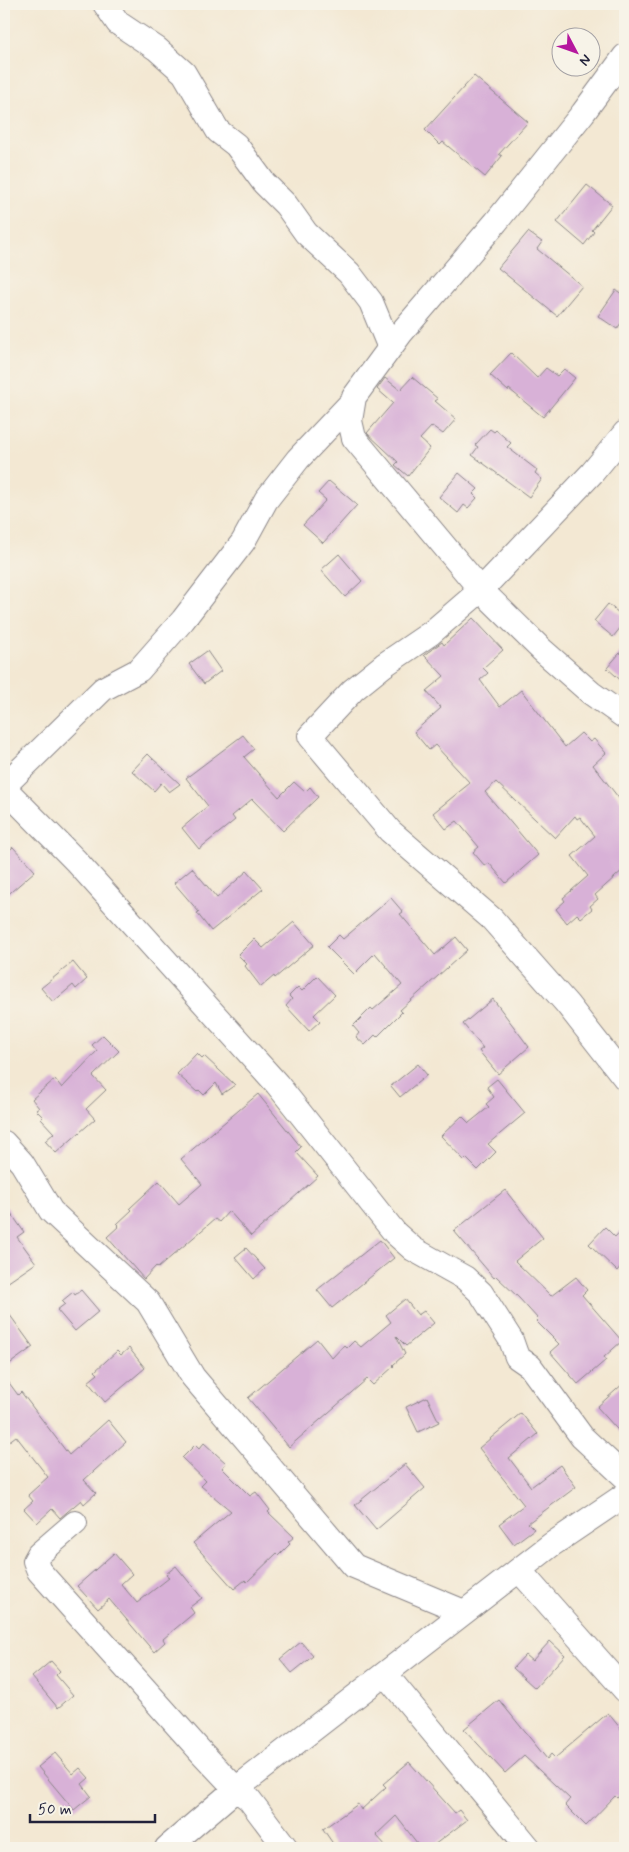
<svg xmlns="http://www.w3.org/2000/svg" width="629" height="1852" viewBox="0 0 629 1852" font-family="Mynerve,sans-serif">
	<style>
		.building { fill: #d8b1d7 }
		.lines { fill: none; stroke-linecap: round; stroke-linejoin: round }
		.minor-casing { stroke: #8a8587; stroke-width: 26 }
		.minor { stroke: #fff; stroke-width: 24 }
	</style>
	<rect width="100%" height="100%" fill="#f7f3e8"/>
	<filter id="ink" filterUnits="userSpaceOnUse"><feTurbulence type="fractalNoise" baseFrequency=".02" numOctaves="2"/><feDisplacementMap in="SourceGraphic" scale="10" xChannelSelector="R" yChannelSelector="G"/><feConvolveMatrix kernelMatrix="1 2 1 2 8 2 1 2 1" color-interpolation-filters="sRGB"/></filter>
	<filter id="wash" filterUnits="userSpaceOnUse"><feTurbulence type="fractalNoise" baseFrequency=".0096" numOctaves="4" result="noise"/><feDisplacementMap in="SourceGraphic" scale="20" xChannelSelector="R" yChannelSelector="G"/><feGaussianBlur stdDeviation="1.12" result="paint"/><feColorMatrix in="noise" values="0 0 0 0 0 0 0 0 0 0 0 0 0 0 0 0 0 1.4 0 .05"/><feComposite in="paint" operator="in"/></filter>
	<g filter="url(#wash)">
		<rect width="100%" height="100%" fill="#f3e8d3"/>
		<g id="blocks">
			<path class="building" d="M474 76 528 122 499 154 502 156 485 177 443 142 440 145 425 130Z
				M587 185 612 205 592 230 594 232 584 245 557 222Z
				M528 232 542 242 537 249 582 286 557 316 498 268Z
				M616 290 625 296V317L617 329 598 316Z
				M511 353 537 378 546 368 557 376 564 369 575 378 543 417 509 389 508 391 490 375Z
				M412 377 438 399 435 401 456 419 443 434 432 426 420 439 430 448 408 476 395 465 398 462 367 433 393 403 377 389 385 378 400 390Z
				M490 429 494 432 496 430 511 443 507 447 537 470 535 473 542 479 529 497 472 455 478 447 475 445Z
				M459 473 478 489 473 494 477 498 468 508 464 505 458 513 439 497Z
				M329 481 357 505 323 543 303 525 326 500 318 493Z
				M339 554 362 581 345 597 321 570Z
				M608 604 625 618V622L613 637 594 621Z
				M473 618 503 650 483 668 488 673 480 680 500 707 521 690 565 747 581 733 590 742 594 739 606 753 593 765 625 806V868L595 895 598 899 590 906 592 909 581 918 577 914 567 923 556 909 565 901 563 898 588 876 572 856 595 836 580 817 577 819 575 816 555 838 496 782 485 792 538 855 506 883 489 863 485 866 473 852 479 847 457 821 446 829 433 813 470 783 435 745 429 750 414 732 441 708 426 691 444 676 424 655 442 642 444 645Z
				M625 647V684L607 668Z
				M207 651 221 671 204 684 189 664Z
				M243 735 254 749 244 757 279 797 294 782 305 792 310 787 318 797 283 831 252 799 232 816 235 820 199 849 182 828 208 806 186 778Z
				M148 754 151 757 180 784 169 792 161 783 154 791 132 771Z
				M13 847 35 871 4 898V855Z
				M192 868 217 898 247 871 263 889 211 931 197 913 199 912 174 883Z
				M391 898 403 912 400 914 435 955 456 937 467 950 400 1010 402 1012 377 1037 375 1035 365 1045 356 1037 359 1033 353 1026 371 1008 373 1010 402 985 375 953 354 974 327 947 339 935 343 939Z
				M294 922 314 945 275 978 274 976 261 987 245 966 247 964 238 955 254 939 263 948Z
				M73 962 87 979 76 989 73 985 53 1002 41 988Z
				M317 976 335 995 314 1015 320 1021 309 1031 286 1006 292 999 289 996 298 987 302 991Z
				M493 999 529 1047 498 1074 479 1051 483 1048 463 1024Z
				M103 1035 119 1051 93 1076 106 1090 86 1109 95 1119 56 1153 45 1141 54 1133 41 1119 43 1117 36 1110 39 1108 32 1099 55 1079 62 1088 97 1051 92 1045Z
				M197 1053 202 1058 204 1056 235 1085 222 1094 216 1083 204 1095 199 1090 197 1092 177 1074Z
				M418 1064 427 1075 400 1097 391 1086Z
				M497 1079 525 1113 488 1144 496 1152 478 1170 466 1158 464 1160 441 1136 462 1116 469 1123 489 1107 486 1104 494 1097 487 1087Z
				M258 1094 301 1147 296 1152 318 1176 251 1236 229 1211 219 1222 215 1219 158 1268 156 1266 144 1279 107 1237 119 1226 117 1224 132 1210 130 1208 159 1181 179 1204 202 1184 181 1159Z
				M505 1190 543 1238 515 1261 551 1296 576 1277 587 1290 582 1295 622 1341 604 1357 606 1360 578 1384 550 1352 559 1344 536 1321 538 1319 519 1298 496 1276 494 1278 454 1231Z
				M4 1203 24 1232 17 1237 36 1263 4 1285Z
				M625 1226V1261L617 1271 589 1244 605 1227 615 1237Z
				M380 1240 394 1258 332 1308 317 1290Z
				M246 1248 265 1269 254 1279 235 1257Z
				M81 1290 99 1311 75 1331 57 1310 65 1304 62 1301 73 1292 75 1295Z
				M405 1299 418 1315 424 1311 434 1323 406 1346 396 1336 405 1354 393 1365 394 1366 373 1385 367 1379 289 1447 248 1398 317 1339 332 1358 344 1345 347 1348 354 1341 361 1347 391 1322 386 1315Z
				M4 1307 33 1347 4 1368Z
				M129 1348 145 1368 105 1402 88 1382 98 1374 95 1371 117 1351 121 1355Z
				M4 1376 18 1395 21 1392 69 1455 108 1420 126 1442 84 1480 96 1493 84 1504 81 1500 60 1518 52 1509 37 1523 24 1509 33 1501 28 1495 48 1477 16 1436 4 1445Z
				M625 1382V1438L597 1407Z
				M427 1397 439 1422 418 1432 406 1407Z
				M521 1413 538 1434 509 1458 531 1487 560 1465 576 1487 528 1523 534 1529 514 1544 499 1524 524 1505 479 1448Z
				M204 1443 226 1463 222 1468 250 1496 256 1492 270 1510 268 1512 294 1537 288 1542 290 1544 279 1555 277 1553 247 1582 245 1580 234 1589 193 1543 231 1511 201 1486 206 1481 182 1458 195 1445 199 1449Z
				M405 1464 425 1488 376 1530 355 1505Z
				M114 1553 132 1574 121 1584 137 1603 169 1578 166 1574 176 1566 202 1598 190 1607 194 1613 163 1639 165 1642 154 1652 109 1599 98 1609 77 1586Z
				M550 1641 565 1655 535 1688 513 1668 525 1655 532 1661Z
				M301 1642 313 1656 292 1673 280 1659Z
				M51 1661 60 1671 56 1675 73 1695 58 1708 32 1677Z
				M499 1700 547 1759 551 1754 555 1758 608 1713 625 1734V1791L617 1798 615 1796 586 1826 565 1805 570 1799 524 1756 505 1773 464 1729Z
				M55 1753 73 1774 80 1768 89 1778 82 1784 91 1796 74 1810 38 1767Z
				M409 1762 455 1813 459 1810 467 1820 430 1848H421L396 1816 376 1835 388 1848H336L323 1829 358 1804 361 1810 386 1787 383 1784Z"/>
		</g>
	</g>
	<g filter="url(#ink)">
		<use href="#blocks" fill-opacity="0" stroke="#8a8587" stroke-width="1"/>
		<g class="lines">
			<g class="minor-casing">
				<path id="minor" d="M105 4 118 23 157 49 184 73 218 131 236 145 264 183 286 205 306 233 349 273 371 302 390 348
					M625 56 583 113 496 222 401 333 354 397 350 421 354 438 481 590 542 650 591 693 625 717
					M625 433 592 473 481 590 431 633 384 665 353 690 310 736 390 831 492 919 567 1004 625 1078
					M4 786 103 689 139 670 183 620 243 542 266 500 298 459 353 401
					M4 788 76 861 277 1084 395 1233 413 1249 465 1278 481 1293 511 1340 517 1357 530 1366 582 1437 625 1477
					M4 1143 22 1163 51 1211 148 1302 193 1377 354 1566 464 1612
					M75 1523 39 1554 35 1561 39 1571 202 1753 236 1789 249 1799 286 1848
					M519 1570 625 1690
					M385 1674 529 1848
					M167 1848 236 1789 551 1545 625 1495"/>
			</g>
			<use href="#minor" class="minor"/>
		</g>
	</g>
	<rect width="629" height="1852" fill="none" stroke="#f7f3e8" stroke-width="20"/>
	<g transform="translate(576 52) rotate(131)"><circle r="24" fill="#f7f3e8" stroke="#a29fa3"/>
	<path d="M0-4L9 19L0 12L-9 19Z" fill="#b5179e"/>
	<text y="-8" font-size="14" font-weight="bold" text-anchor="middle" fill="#22223b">N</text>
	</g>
	<path d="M30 1814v8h125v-8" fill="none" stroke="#22223b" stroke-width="2.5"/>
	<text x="38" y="1814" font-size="15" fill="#22223b" stroke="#f7f3e8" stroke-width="4" paint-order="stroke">50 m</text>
</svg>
